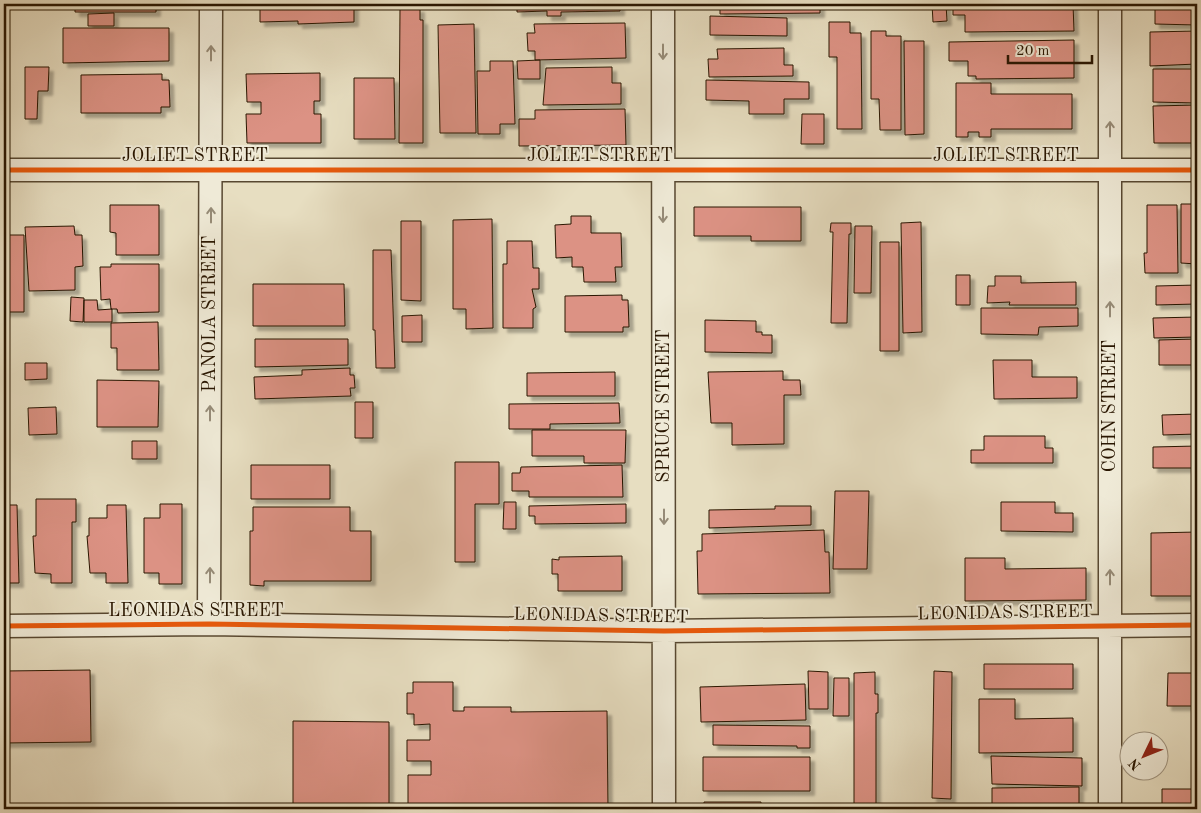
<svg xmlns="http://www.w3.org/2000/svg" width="1201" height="813" viewBox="0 0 1201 813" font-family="'Old Standard TT',serif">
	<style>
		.building { fill: #dc9284; stroke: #291601; filter: url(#shadow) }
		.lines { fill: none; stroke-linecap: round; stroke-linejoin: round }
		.street-casing { stroke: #584831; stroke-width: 25 }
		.street { stroke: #efead7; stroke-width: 22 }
		.cycleway-casing { stroke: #efead7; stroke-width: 8 }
		.cycleway { stroke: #e8590c; stroke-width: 5 }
		.oneway { stroke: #968b77 }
		.labels { text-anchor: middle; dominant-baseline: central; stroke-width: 4; stroke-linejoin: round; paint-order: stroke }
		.street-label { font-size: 18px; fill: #291601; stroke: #efead7 }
	</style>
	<defs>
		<filter id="shadow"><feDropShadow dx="4.5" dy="4.5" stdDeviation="1" flood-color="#0004"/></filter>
	</defs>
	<rect width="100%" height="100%" fill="#e7dec1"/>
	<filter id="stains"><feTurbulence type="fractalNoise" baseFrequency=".004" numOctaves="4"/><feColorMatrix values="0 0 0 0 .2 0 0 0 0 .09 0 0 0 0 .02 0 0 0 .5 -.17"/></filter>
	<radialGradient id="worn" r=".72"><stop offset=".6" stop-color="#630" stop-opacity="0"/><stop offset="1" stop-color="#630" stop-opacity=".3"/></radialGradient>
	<path class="building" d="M75 4H156V12H75Z
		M260 4H354V22L298 24V21L260 22Z
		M517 4H620V11L561 12V16H547V11L517 12Z
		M720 4H820V13L720 14Z
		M932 4H946L947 21 933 22Z
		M953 4H1073L1074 31 965 32V15H953Z
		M1155 4H1197V25L1155 24Z
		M400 8H420V20H423V143H399Z
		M114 13V26H88V14Z
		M710 16 787 18V36L710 35Z
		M829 22H850V33H861L862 129H837V57H829Z
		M625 23 626 58 535 60V51H528L527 33H535L534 24Z
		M474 24 476 133H440L438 25Z
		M63 28H169V61L63 63Z
		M871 31H886V36H901V130H880L879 99H871Z
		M1197 31V64L1150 66V32Z
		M1074 40V78L976 79V76H968V61H949V42Z
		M904 41H924V134L905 135Z
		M784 48V65H793V76L709 77 708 59H718L717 49Z
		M540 60V79H518L517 61Z
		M490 61H513L515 124H500V134H478L477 71H490Z
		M25 67H49L48 91H38L37 119H25Z
		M612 67V83H621V104L543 105 546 68Z
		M1153 69H1197V103L1153 102Z
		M320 73V101H314V114H321V143H247L246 114H261V102H247L246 74Z
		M162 74V80H169L170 107H161V113H81V75Z
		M354 78H394L395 139H354Z
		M706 80 809 82V99H784V114H749V101L706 100Z
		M956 83H991V94H1072V129H991V137H979V132H968V137H956Z
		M1197 105V143H1154L1153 106Z
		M625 109 626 145 519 146V119H535V110Z
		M802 114H824V144H801Z
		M1181 204H1197V264L1181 263Z
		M110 205H159V255H116V233L110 232Z
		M1147 205H1177L1178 273H1145L1144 253H1147Z
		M694 207H801V241H751V236H694Z
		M571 216H591V233H621L622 267H615L616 282H584L583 267H572V257L556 258 555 225 571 224Z
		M492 219 493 328 466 329V309H453V220Z
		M401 221H421V301L401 300Z
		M921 222 922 332 903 333 901 223Z
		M831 223H851V234H849L847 323H831L833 232H830Z
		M74 226 75 235H82L83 266 75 267V290L29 291 25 227Z
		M855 226H872L871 293H854Z
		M4 235H24V312H4Z
		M507 241H532L533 268H539V289H532L536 307 533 309V328H503V264H507Z
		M880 242H899V351H880Z
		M373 250H391L395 368H376L375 330H373Z
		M111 264H159V312L118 313 117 309H111L110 299 101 300 100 267H111Z
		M956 275H970V305H956Z
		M995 276H1021V283L1076 282V305H1009L1010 302 987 303 988 286H995Z
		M253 284H344L345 326H253Z
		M1197 285V304L1156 305V286Z
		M622 295V300H628L629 327H623V332H565V296Z
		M71 297 84 298 83 322 70 321Z
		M84 300H97L98 310 112 309V322H84Z
		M981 308H1078V326L1039 327 1038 335 981 334Z
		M422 315V342H402V316Z
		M1197 317V337L1154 338 1153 318Z
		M705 320 756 321V332H762V335H772V353L705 352Z
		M158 322 159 370H117V348H111V323Z
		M255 339H348V365L255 367Z
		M1197 339V365H1159V340Z
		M993 360H1032V377H1077V398L994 399Z
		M25 363H47V379L25 380Z
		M350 368V375H354L355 388H350L351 396 255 399 254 377 302 375V370Z
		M783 371V380H800L801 395H784V444L732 445V423H711L708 372Z
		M615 372V396H527V373Z
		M97 380 159 381 158 427H97Z
		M355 402H373V438H355Z
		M619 403 620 423 550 424V429H509V404Z
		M56 407 57 434 29 435 28 408Z
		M1197 414V434L1163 435 1162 415Z
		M532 430H626L625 463H584V456H532Z
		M984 436H1045V448H1053V463H971V450H984Z
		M132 441H157V459H132Z
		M1197 446V468H1153V447Z
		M455 462H499V504H475V562H455Z
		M251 465H330V499H251Z
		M622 465 623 497H529V491H512V473H520L521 467Z
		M835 491H869L867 569H833Z
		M36 499H76V522H72V583H51V574L35 573 33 536H36Z
		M504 502H516V529H503Z
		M1001 502H1055V513H1073V532L1001 531Z
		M160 504H182V584H159V573H144V518H160Z
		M626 504V523L535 524V516H529V506Z
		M4 505H17L19 583H4Z
		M107 505H126L128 583H106V573H90L87 536H89V518H107Z
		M775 506H811V525L709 528V510L775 509Z
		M253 507H350V531H371V581H264V586L250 585V531H253Z
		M824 530 825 552H829L830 593 698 594 697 551H702V534Z
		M1197 532V596H1151V533Z
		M622 556V591H558V574H552V559L559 560V557Z
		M965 558H1005V569L1086 568V600L965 601Z
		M984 664H1073V689H984Z
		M90 670 91 742 4 743V671Z
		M808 671 828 672V709H809Z
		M934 671 952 672 951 799 932 798Z
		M875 672V694H878V713H876V809H854V673Z
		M1168 673H1197V704H1192V706H1167Z
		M834 678H849V716H833Z
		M413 682H453V711H464V707H511V712L607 711 608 809H408V775H431V761H407V740H430V724L414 725V714H407V693H413Z
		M805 684 806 720 701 722 700 687Z
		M979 699H1015V719L1073 718V752L979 753Z
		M293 721 389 722V809H293Z
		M713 725 810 726V748H797V746L713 745Z
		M991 756 1082 758V786L992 784Z
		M703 757H810V791H703Z
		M1079 787V808H992V788Z
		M1162 789H1197V809H1162Z
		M704 802H761V809H704Z"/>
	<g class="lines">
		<g class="street-casing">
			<path id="street" d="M663 4 664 809
				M1110 4V809
				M4 170H1197
				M209 624 211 4
				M4 626 209 624 664 631 1197 625"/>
		</g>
		<use href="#street" class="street"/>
		<g class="cycleway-casing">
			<path id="cycleway" d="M4 170H1197
				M4 626 209 624 664 631 1197 625"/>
		</g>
		<use href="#cycleway" class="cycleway"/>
	</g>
	<defs><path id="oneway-shaft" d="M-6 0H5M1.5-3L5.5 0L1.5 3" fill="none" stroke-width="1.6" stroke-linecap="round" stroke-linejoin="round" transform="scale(1.25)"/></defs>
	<g class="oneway">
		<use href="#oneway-shaft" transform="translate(663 52) rotate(90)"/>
		<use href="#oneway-shaft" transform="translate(211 53) rotate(-90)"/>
		<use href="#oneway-shaft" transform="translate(1110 129) rotate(-90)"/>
		<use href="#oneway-shaft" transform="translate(211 215) rotate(-90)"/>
		<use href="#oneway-shaft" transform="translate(663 215) rotate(90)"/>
		<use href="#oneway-shaft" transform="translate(1110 309) rotate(-90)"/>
		<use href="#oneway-shaft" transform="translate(210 413) rotate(-90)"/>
		<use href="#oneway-shaft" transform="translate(664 517) rotate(90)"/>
		<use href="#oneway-shaft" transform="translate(210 575) rotate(-90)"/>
		<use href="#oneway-shaft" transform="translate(1110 577) rotate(-90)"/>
	</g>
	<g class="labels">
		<g class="street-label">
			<text x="195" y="156">JOLIET STREET</text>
			<text x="600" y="156">JOLIET STREET</text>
			<text x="1006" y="156">JOLIET STREET</text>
			<text transform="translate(210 314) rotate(-90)">PANOLA STREET</text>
			<text transform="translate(664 406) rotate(-90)">SPRUCE STREET</text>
			<text transform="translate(1110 406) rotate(-90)">COHN STREET</text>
			<text x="196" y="611">LEONIDAS STREET</text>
			<text transform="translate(1005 613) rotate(-1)">LEONIDAS STREET</text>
			<text transform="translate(601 616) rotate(1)">LEONIDAS STREET</text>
		</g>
	</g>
	<rect width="1201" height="813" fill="none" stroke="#e7dec1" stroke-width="20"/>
	<rect x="5" y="5" width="1191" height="803" fill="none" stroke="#291601" stroke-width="2.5"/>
	<rect x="10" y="10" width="1181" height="793" fill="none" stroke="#291601"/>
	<g transform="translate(1144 756) rotate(227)"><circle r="24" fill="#efead7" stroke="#a09581"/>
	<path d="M0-4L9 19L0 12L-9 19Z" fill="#8f2418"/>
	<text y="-8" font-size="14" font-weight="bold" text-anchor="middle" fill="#291601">N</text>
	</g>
	<path d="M1008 55v8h84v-8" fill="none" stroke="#291601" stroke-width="2.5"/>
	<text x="1016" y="55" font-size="15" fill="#291601" stroke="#efead7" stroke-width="4" paint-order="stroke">20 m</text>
	<rect width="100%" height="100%" filter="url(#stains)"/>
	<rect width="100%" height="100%" fill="url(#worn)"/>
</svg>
